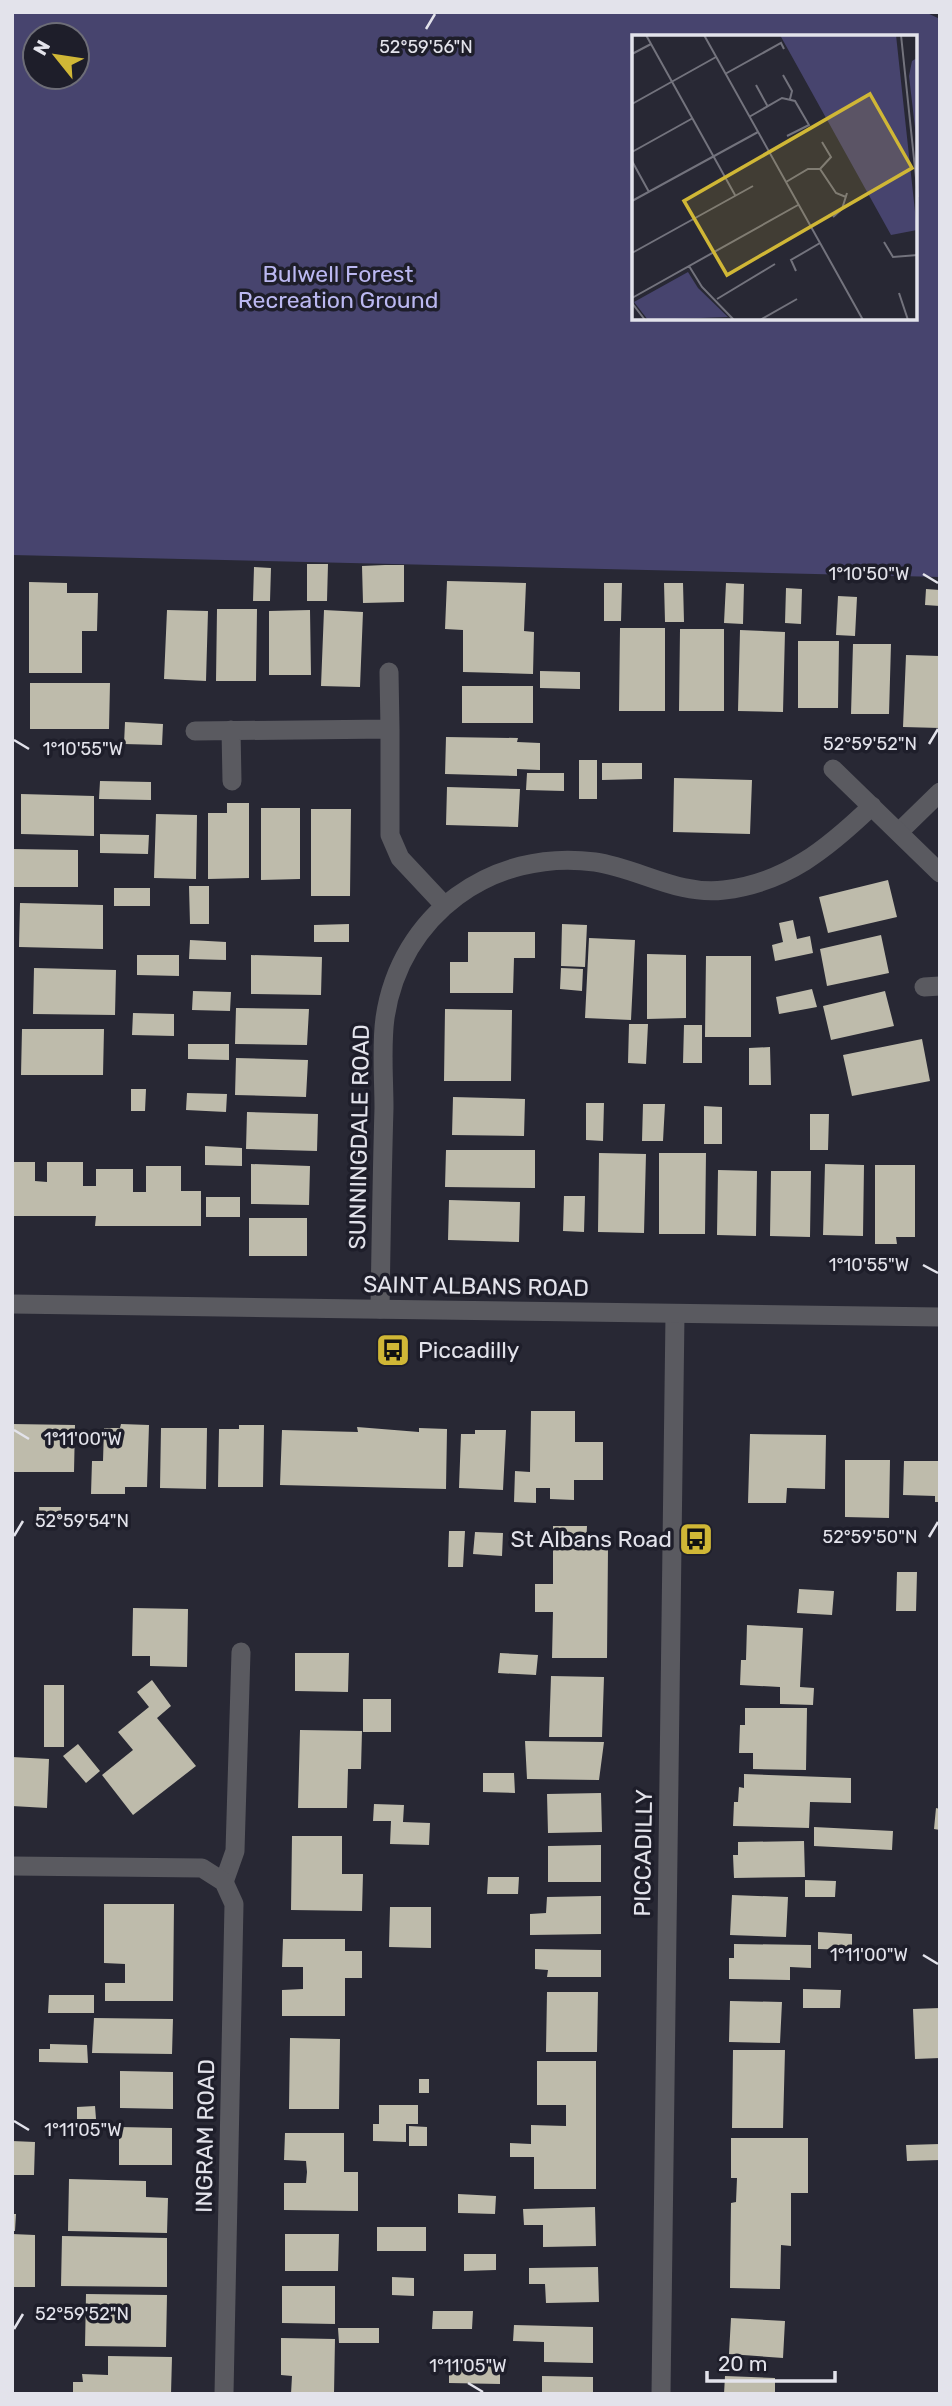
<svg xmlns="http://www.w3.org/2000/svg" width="952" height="2406" viewBox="0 0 952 2406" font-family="Rubik,sans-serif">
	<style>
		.green { fill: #47446e; fill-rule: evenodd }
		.building { fill: #bebbab }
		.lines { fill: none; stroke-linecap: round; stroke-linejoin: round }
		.service { stroke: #5a5a60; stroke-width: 19 }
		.minor { stroke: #5a5a60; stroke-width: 19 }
		.tertiary { stroke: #5a5a60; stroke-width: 19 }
		.ticks { fill: none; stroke: #e3e3eb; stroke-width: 2.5 }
		.labels { text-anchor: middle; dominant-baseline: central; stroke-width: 7; stroke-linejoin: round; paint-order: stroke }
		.park-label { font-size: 23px; fill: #bbb8f1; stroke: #1e1e2a }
		.street-label { font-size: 23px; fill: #e3e3eb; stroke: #1e1e2a }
		.poi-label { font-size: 23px; fill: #e3e3eb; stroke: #1e1e2a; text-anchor: start }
		.inset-road { fill: none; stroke: #73737d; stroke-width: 2 }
		.view { fill: #d0b736; fill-opacity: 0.15; stroke: #d0b736; stroke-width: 3.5 }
		.inset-edge { fill: none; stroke: #e3e3eb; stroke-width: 3.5 }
		.ticks-label { font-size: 18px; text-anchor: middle; fill: #e3e3eb; stroke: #1e1e2a; stroke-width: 7; stroke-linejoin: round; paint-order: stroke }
	</style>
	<rect width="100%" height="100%" fill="#282834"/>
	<path class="green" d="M12 12H925L940 19V577L12 555ZM35 35H77V77H35ZM634 37H915V318H634Z"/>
	<path class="building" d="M307 564H328L327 601H307Z
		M385 565H404V602L363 603 362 566Z
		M254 567 271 568 270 601H253Z
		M447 581 526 583 524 631 534 632 533 674 463 672V630L445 629Z
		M29 582 67 583V593H98L97 631H82V673H29Z
		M604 583H622L621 621H604Z
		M664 583H683L684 622H665Z
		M726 583 744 584 743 624 724 623Z
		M786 588 802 589 801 624 785 623Z
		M926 589 940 590V606L925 605Z
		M838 596 857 597 855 636 836 635Z
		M217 609H257L256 681H216Z
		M167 610 208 611 206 681 164 679Z
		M310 610 311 675H269V611Z
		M324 610 363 612 360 687 321 686Z
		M620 628H665V711H619Z
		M680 629H724V711H679Z
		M740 630 785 632 783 712 738 711Z
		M798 641H839L838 708H798Z
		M853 644H891L889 714H851Z
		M906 655 940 656V728L903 727Z
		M540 671 580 672V689L540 688Z
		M30 683H110L109 729H30Z
		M462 686H533V723H462Z
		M125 722 163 724 162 745 124 744Z
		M446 737 518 738 517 742 540 743V770L517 769V776L445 774Z
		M579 760H597V799H579Z
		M602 763H642V779L602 780Z
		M527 773H564V791L526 790Z
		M674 778 752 780 750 834 673 832Z
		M100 781 151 782V800L99 799Z
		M447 787 520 789 518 827 446 825Z
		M21 794 94 796V836L21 834Z
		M227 803H249V878L208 879V813H227Z
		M261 808H300V879L261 880Z
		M311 809H351L350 896H311Z
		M156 814 197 815 196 879 154 878Z
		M100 834 149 835 148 854 100 853Z
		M12 849 78 850V887H12Z
		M888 880 897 917 828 933 819 897Z
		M189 886H209V924H190Z
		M114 888H150V906H114Z
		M20 903 103 905V949L19 947Z
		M793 920 797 939 810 936 813 953 775 961 772 945 783 942 779 923Z
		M349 924V942H314V925Z
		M562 924 587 925 585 967 561 966Z
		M468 932H535V958H514L513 993H450V962H468Z
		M881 935 889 973 827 986 820 949Z
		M589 938 635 940 631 1020 585 1018Z
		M190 940 226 942V960L189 959Z
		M647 954 686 955V1018L647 1019Z
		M137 955H179V976L137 975Z
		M251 955 322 957 321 995 251 994Z
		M706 956H751V1037H705Z
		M34 968 116 970 115 1015 33 1014Z
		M561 968 583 969 582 991 560 989Z
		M812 989 817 1007 779 1014 776 997Z
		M193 991 231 992 230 1011 192 1010Z
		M885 991 894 1026 831 1040 823 1006Z
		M236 1008 309 1009 307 1045 235 1044Z
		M445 1009 512 1010 511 1081H444Z
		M133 1013 174 1014V1036L132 1035Z
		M629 1024H648L646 1064 628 1063Z
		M684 1025H702V1063H683Z
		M22 1029H104L103 1075H21Z
		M922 1039 930 1081 852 1096 843 1055Z
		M188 1044H229V1060L188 1059Z
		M770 1047 771 1085H749V1048Z
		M236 1058 308 1060 306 1097 235 1095Z
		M131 1089H146L145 1111H131Z
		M187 1093 227 1094 226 1112 186 1110Z
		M453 1097 525 1099 524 1136 452 1135Z
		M586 1103H604L603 1141 586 1140Z
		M643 1104H665L663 1141H642Z
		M704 1106 722 1107V1144H704Z
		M247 1112 318 1114 317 1151 246 1149Z
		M810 1114H829L828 1150H810Z
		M205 1146 242 1148V1166L205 1165Z
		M446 1150H535V1188L445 1187Z
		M599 1153 646 1154 644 1233 598 1232Z
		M659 1153H706L705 1234H659Z
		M12 1162H35V1181L47 1182V1162H83V1186H96V1169H133V1192H146V1166H181V1191H201V1226H95L96 1216H12Z
		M251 1164 310 1166 309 1205 251 1204Z
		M825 1164 864 1165 863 1236 823 1235Z
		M875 1165H915V1237H896L897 1244H875Z
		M718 1170 757 1171 756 1236 717 1235Z
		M771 1171H811L810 1237 770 1236Z
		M564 1196H585L584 1232 563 1231Z
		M206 1197H240V1217H206Z
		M449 1200 520 1202 519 1242 448 1240Z
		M249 1218H307V1256H249Z
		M531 1411H575V1442H603V1480H574V1500L550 1499V1488H536V1503L514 1502 515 1471 530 1472Z
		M12 1424 75 1425 74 1472H12Z
		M121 1424 149 1425 147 1487H125V1494H91L92 1461H103L104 1428H120Z
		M239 1425H264L263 1487H218L219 1429H239Z
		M357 1427 419 1432V1428L447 1429 446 1489 280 1485 282 1430 358 1432Z
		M161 1428H207L206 1489 160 1488Z
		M475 1430H506L503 1490 459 1488 461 1434H475Z
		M750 1434 826 1435 825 1489 787 1488 786 1503H748Z
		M845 1460H890L889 1518 845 1517Z
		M904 1461H940V1502H935V1496L903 1495Z
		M39 1507H61V1520L40 1521Z
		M553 1526H587L586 1547 608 1548 607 1658H552L553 1612H535V1584H553Z
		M449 1531H465L463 1567H448Z
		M475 1532 503 1533 502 1556 473 1554Z
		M897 1572H917L916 1611H896Z
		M799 1589 834 1591 832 1615 797 1613Z
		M133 1608 188 1609 187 1667 150 1666V1656H132Z
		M747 1625 803 1628 800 1687 814 1688 813 1705 780 1704V1687L740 1685 741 1660H746Z
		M295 1653H349L348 1692 295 1691Z
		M500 1653 538 1655 536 1675 498 1673Z
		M551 1676 604 1677 602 1737H549Z
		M152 1680 171 1706 157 1718 196 1766 133 1815 102 1775 133 1750 118 1732 149 1707 137 1692Z
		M44 1685H64V1747H44Z
		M363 1699H391V1732H363Z
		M745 1708H807L806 1770 753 1769V1753H739L740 1725H745Z
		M300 1730 362 1731 361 1769H348L347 1808H298Z
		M525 1741 604 1742 599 1780 527 1779Z
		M78 1744 100 1771 86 1783 63 1756Z
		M12 1757 49 1759 47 1808 12 1806Z
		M483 1773H514L515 1793 483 1792Z
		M744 1774 851 1778V1803L810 1802 809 1828 733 1826 734 1802H738L739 1787 744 1788Z
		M601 1793 602 1832 548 1833 547 1794Z
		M374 1804 404 1805 403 1822 430 1823 429 1845 390 1844 391 1821H373Z
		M936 1808 940 1809V1830L934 1829Z
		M814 1827 893 1831 892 1850 814 1846Z
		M292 1836H342V1874H363L362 1911 291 1910Z
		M804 1841 805 1877 734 1878 733 1855H738V1842Z
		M601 1845V1882H548V1846Z
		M488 1877H519L518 1894H487Z
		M805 1880 836 1881 835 1897H805Z
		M732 1895 788 1897 786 1937 730 1935Z
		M601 1896V1934L530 1935V1914L546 1913 547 1897Z
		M104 1904H174L173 2001H105V1983H125V1964L104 1963Z
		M390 1907H431V1948L389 1947Z
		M818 1932 852 1934V1950L818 1949Z
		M283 1939H345V1951H362V1978H345V2016H282V1990L303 1989V1967H282Z
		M734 1944 811 1945V1968L790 1967V1980L729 1979V1958H734Z
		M535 1949 601 1950V1977H547L548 1970 535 1969Z
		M803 1989 841 1990 840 2008H803Z
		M547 1992H598L597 2052H546Z
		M49 1995H94V2013H48Z
		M730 2001 782 2002 780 2043 729 2042Z
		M940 2008V2058L915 2059 913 2009Z
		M94 2018 173 2019 172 2054 92 2053Z
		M290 2038 340 2039 339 2109H289Z
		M50 2044 87 2045 88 2063 39 2062V2049H50Z
		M733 2050H785L783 2128H732Z
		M537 2061H596V2189H534V2157H510V2143L531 2144V2125L566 2126V2105H537Z
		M120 2071 173 2072V2109L120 2108Z
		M419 2079H429V2093H419Z
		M379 2105H418V2124H406V2142L373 2141V2124H379Z
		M95 2106 96 2119H77V2107Z
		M409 2126 427 2127V2146H409Z
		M119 2127 172 2128V2165H119Z
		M285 2133H344V2172H358V2211L284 2210V2183H306L307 2172 306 2161 284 2160Z
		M731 2138H808V2193H791V2246L781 2245 780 2289 730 2288 731 2203 736 2202 737 2178H731Z
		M12 2141 35 2142 34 2175H12Z
		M940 2144V2160L907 2161 906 2145Z
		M69 2179 146 2181V2197L168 2198 167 2233 68 2231Z
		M458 2194 496 2196 495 2214 458 2213Z
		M595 2207 596 2246 543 2247V2225H524L523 2209Z
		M12 2214H16L15 2231H12Z
		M377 2227H426V2251H377Z
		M12 2234 35 2235V2287H12Z
		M285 2234H339L338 2271H285Z
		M62 2236 167 2238V2287L61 2286Z
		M464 2254H496V2270L464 2271Z
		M598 2267 599 2302 546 2303 545 2284H529V2268Z
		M392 2277 414 2278V2296L392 2295Z
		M282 2286H335V2324L282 2323Z
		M86 2294 167 2295 166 2347 85 2346Z
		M433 2311H473L472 2329H432Z
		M731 2318 785 2321 783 2358 729 2354Z
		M514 2325 593 2327V2363L544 2362V2342L513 2341Z
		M338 2328H379V2343H339Z
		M281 2338 335 2339 334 2394H291L292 2376 281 2375Z
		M108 2356 172 2357 171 2394H73V2382H83L82 2374 108 2375Z
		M449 2364 500 2365V2384L449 2383Z
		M542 2376 593 2377V2394H542Z
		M725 2376 775 2378V2394H724Z"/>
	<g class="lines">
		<path class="service" d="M899 832 940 792
			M224 1882 235 1851 241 1652"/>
		<path class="minor" d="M389 672 390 729
			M231 730 232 781
			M195 731 390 729V835L400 858 444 905
			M833 769 940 873
			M924 987 940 986
			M380 1309C381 1242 382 1175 384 1108 384 1079 381 1047 385 1018 400 915 492 848 595 862 638 868 678 896 724 890 786 883 828 848 872 806
			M12 1866 202 1868 224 1882 234 1904 224 2394
			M661 2394 675 1314"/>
		<path class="tertiary" d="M12 1304 940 1317"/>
	</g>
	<path class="ticks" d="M426 29 435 14M923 574 938 583M14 740 29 749M929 744 938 729M923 1265 938 1273M14 1430 29 1439M14 1536 23 1521M929 1537 938 1522M923 1955 938 1964M14 2121 29 2130M14 2329 23 2314M468 2383 483 2392"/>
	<defs>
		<g id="bus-square" transform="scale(1.75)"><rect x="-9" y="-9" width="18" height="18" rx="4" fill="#d0b736" stroke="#1e1e2a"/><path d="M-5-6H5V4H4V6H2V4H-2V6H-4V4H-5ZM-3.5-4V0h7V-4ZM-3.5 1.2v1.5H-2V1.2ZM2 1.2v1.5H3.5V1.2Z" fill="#111"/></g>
	</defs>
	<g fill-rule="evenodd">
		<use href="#bus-square" x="393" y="1350"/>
		<use href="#bus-square" x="696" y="1539"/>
	</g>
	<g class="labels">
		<g class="park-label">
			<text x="338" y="274">Bulwell Forest<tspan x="338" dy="26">Recreation Ground</tspan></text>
		</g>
		<g class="street-label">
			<text transform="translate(359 1137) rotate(-89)">SUNNINGDALE ROAD</text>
			<text transform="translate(476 1286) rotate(1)">SAINT ALBANS ROAD</text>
			<text transform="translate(643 1853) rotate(-89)">PICCADILLY</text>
			<text transform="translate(205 2136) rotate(-89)">INGRAM ROAD</text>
		</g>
		<g class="poi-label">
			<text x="418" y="1350">Piccadilly</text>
			<text x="672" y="1539" text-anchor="end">St Albans Road</text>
		</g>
	</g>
	<g transform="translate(632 35)">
		<rect width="285" height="285" fill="#282834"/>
		<path d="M148 0H264L285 195 259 200ZM285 23V110L277 41 280 26ZM56 237 66 253 96 282 16 285 2 267Z" fill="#47446e"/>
		<path class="inset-road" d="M14 0 103 160M72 0 231 285M269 0 286 162M0 19 19 9M93 39 149 8 152 14M151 40 160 56 158 64M124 50 136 72M0 69 84 22M117 82 150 63 163 66 177 90 155 101M0 117 61 83M0 126 17 157M188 134 199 122 190 107M154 147 176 134H188L204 158 214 162M0 166 126 97M201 182 210 174 215 158M252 207 261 222 286 220M0 218 121 151M57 231 70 252 102 285M164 236 159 225 188 208M267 258 276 285M0 263 166 170M85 264 143 229M0 268 13 285M128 285 165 264"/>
		<path class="view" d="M238 59 280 133 95 240 52 166Z"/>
		<rect width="285" height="285" class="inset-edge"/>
	</g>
	<g class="ticks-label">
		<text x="426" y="53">52°59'56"N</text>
		<text x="869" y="580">1°10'50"W</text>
		<text x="870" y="750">52°59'52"N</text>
		<text x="83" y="755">1°10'55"W</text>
		<text x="869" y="1271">1°10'55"W</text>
		<text x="83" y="1445">1°11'00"W</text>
		<text x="82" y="1527">52°59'54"N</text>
		<text x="870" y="1543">52°59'50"N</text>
		<text x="869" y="1961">1°11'00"W</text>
		<text x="83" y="2136">1°11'05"W</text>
		<text x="82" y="2320">52°59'52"N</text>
		<text x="468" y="2372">1°11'05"W</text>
	</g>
	<rect width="952" height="2406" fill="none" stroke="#e3e3eb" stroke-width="28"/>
	<g transform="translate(56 56) rotate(300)"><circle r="33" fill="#1e1e2a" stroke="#6d6d77" stroke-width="2"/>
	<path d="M0-5L12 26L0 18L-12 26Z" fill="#d0b736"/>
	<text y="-10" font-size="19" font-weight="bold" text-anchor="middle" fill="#e3e3eb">N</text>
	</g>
	<path d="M707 2371v10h128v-10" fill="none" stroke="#e3e3eb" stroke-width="3.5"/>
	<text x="718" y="2371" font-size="21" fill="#e3e3eb" stroke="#1e1e2a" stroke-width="5" paint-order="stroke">20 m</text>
</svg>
